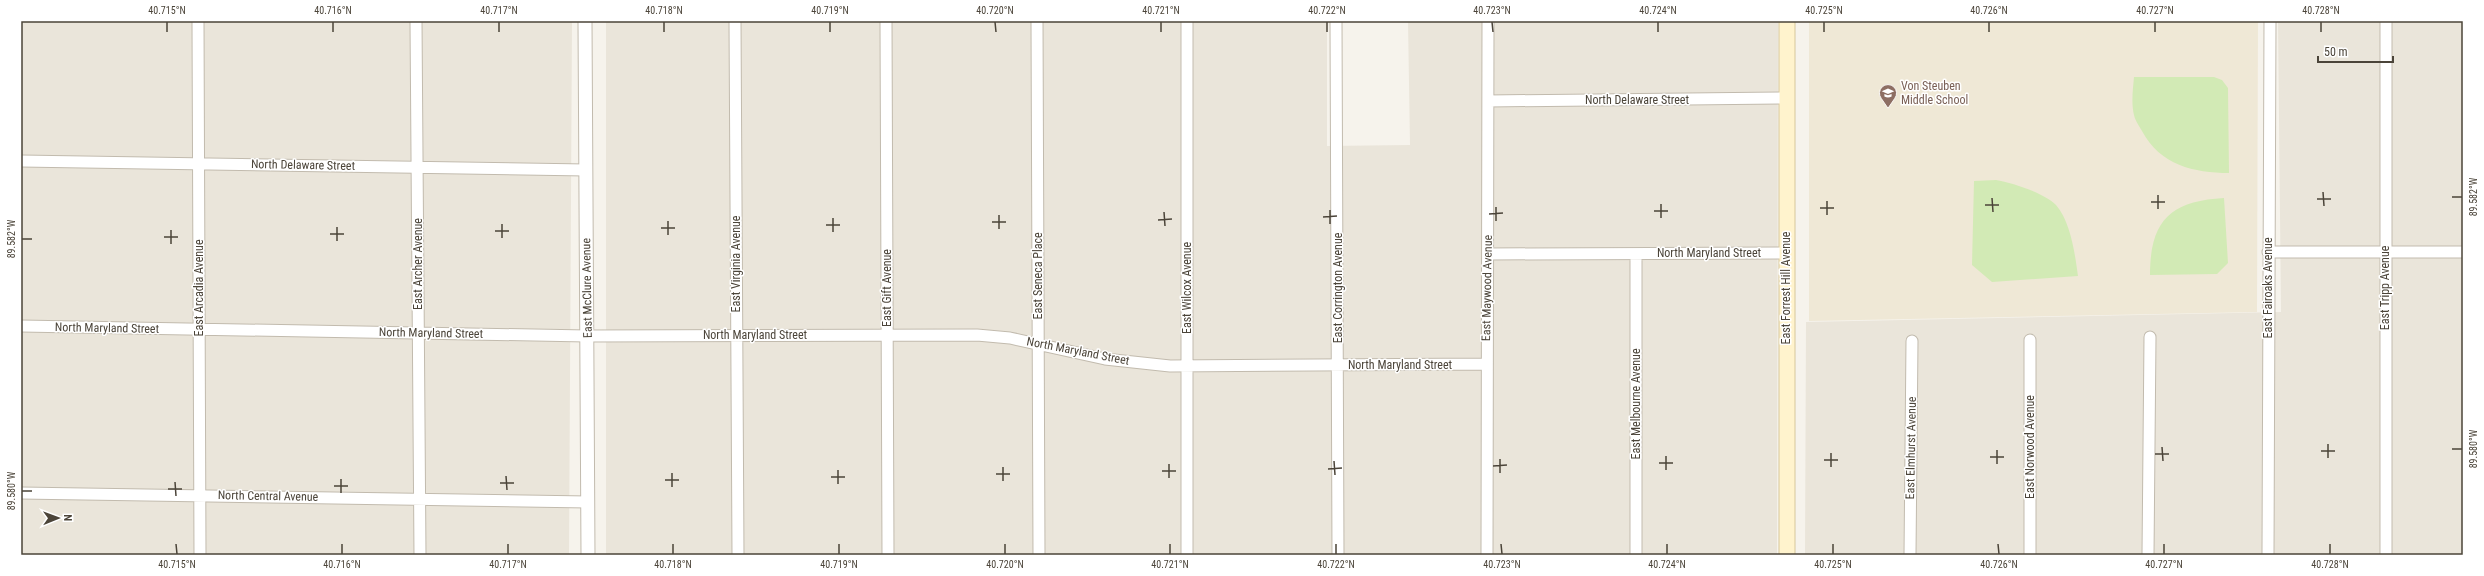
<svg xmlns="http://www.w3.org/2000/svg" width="2484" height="576" viewBox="0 0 2484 576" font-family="'Roboto Condensed',sans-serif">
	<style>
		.residential { fill: #eae5da }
		.education { fill: #efe8d6 }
		.green { fill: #d2eab5 }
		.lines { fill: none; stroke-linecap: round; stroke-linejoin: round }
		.minor-casing { stroke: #c2bbae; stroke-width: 13 }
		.tertiary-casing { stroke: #c2bbae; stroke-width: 15 }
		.secondary-casing { stroke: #d6c79b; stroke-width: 17 }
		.minor { stroke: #fff; stroke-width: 11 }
		.tertiary { stroke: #fff; stroke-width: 13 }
		.secondary { stroke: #fff3cd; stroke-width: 15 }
		.ticks { fill: none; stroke: #4b4439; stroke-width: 1.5 }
		.labels { text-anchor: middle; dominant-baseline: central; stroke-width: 3; stroke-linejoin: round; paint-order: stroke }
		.education-label { font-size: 12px; fill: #785e54; stroke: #fff; text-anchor: start }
		.street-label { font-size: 12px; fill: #4b4439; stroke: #fff }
		.neatline { fill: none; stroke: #4b4439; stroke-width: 1.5 }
		.ticks-label { font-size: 10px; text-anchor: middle; fill: #4b4439 }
	</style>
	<rect width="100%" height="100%" fill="#f6f3ec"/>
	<path class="residential" d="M21 21H572L569 555H21Z
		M606 21H1327V146L1410 145 1408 21H1778L1777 555H606Z
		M2278 21H2463V555H1805L1806 322 2281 312Z"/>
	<path class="education" d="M1809 21H2258L2257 312 1809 321Z"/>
	<path class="green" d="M2134 77H2214L2222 80 2228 88 2229 173C2194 173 2160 165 2142 131 2139 126 2135 120 2134 115 2131 103 2133 89 2134 77Z
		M1996 180C2013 183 2044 193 2056 205 2071 222 2075 255 2078 276L1992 282 1972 265 1974 181Z
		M2224 198 2228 263 2217 274 2150 275C2150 221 2170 201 2224 198Z"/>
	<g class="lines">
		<g class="minor-casing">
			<path id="minor" d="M198 21 200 555
				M416 21 420 555
				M735 21 738 555
				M886 21 888 555
				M1037 21 1039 555
				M1336 21 1338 555
				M2386 21V555
				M1488 101 1787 98
				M21 161 586 170
				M2268 252H2463
				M1488 254 1786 253
				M21 326 587 336 977 335 1010 338 1105 359 1170 366 1487 364
				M21 493 588 502
				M1187 555V21
				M1487 555 1488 21
				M1636 555V254
				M1910 555 1912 341
				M2030 555V340
				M2148 555 2150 337
				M2268 555 2270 21"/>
		</g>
		<g class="tertiary-casing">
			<path id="tertiary" d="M585 21 588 555"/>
		</g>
		<g class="secondary-casing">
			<path id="secondary" d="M1787 21V555"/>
		</g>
		<use href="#minor" class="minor"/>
		<use href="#tertiary" class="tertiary"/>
		<use href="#secondary" class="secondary"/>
	</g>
	<path class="ticks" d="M167 22V32M333 22V32M499 22V32M664 22V32M830 22V32M995 22 996 32M1161 22V32M1327 22V32M1492 22 1493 32M1658 22V32M1824 22V32M1989 22V32M2155 22V32M2321 22V32M2323 192 2324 206M2158 195V209M2452 197H2462M1992 198 1993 212M2317 199H2331M1827 201V215M2151 202H2165M1661 204V218M1985 205H1999M1496 207V221M1820 208H1834M1330 210V224M1654 211H1668M1164 212 1165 226M1489 214 1503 213M999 215V229M1323 217 1337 216M833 218V232M1158 220 1172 219M668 221V235M992 222H1006M502 224V238M826 225H840M337 227V241M661 228H675M171 230V244M495 231H509M330 234H344M164 237H178M22 239H32M2328 444V458M2162 447 2163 461M2452 449H2462M1997 450V464M2321 451H2335M1831 453V467M2155 454H2169M1666 456V470M1990 457H2004M1500 459V473M1824 460H1838M1334 461 1335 475M1659 463H1673M1169 464V478M1493 466 1507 465M1003 467V481M1328 469 1342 468M838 470V484M1162 471H1176M672 473V487M996 474H1010M506 476 507 490M831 477H845M341 479V493M665 480H679M175 482 176 496M500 483H514M334 486H348M168 489H182M22 491H32M176 544 177 554M342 544V554M508 544V554M673 544V554M839 544V554M1005 544V554M1170 544V554M1336 544V554M1501 544 1502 554M1667 544V554M1833 544V554M1998 544 1999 554M2164 544V554M2330 544V554"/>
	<defs>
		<g id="school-pin" transform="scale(0.9)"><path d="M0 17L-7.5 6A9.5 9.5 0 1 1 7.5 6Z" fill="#8d6e63" stroke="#fff"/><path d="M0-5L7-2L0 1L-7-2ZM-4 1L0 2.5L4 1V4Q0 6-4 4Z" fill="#fff"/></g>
	</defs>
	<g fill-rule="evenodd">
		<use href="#school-pin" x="1888" y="93"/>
	</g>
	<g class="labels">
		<g class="education-label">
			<text x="1901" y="86">Von Steuben<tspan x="1901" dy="14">Middle School</tspan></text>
		</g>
		<g class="street-label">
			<text x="1637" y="100">North Delaware Street</text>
			<text transform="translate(303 165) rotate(1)">North Delaware Street</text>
			<text x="1709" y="253">North Maryland Street</text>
			<text transform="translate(418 264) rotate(-90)">East Archer Avenue</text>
			<text transform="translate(736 264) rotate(-90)">East Virginia Avenue</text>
			<text transform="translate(1038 276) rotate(-90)">East Seneca Place</text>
			<text transform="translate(199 288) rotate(-90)">East Arcadia Avenue</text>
			<text transform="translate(587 288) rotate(-91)">East McClure Avenue</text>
			<text transform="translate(887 288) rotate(-90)">East Gift Avenue</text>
			<text transform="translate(1187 288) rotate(-90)">East Wilcox Avenue</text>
			<text transform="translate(1338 288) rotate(-90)">East Corrington Avenue</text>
			<text transform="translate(1487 288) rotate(-89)">East Maywood Avenue</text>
			<text transform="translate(1786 288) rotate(-90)">East Forrest Hill Avenue</text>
			<text transform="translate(2268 288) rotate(-90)">East Fairoaks Avenue</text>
			<text transform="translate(2385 288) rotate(-90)">East Tripp Avenue</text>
			<text transform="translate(107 328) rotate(1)">North Maryland Street</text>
			<text transform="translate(431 333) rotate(1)">North Maryland Street</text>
			<text x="755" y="335">North Maryland Street</text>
			<text transform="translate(1078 351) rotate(11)">North Maryland Street</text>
			<text x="1400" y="365">North Maryland Street</text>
			<text transform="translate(1636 404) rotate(-90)">East Melbourne Avenue</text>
			<text transform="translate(2030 447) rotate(-90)">East Norwood Avenue</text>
			<text transform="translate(1911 448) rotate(-89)">East Elmhurst Avenue</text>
			<text transform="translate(268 496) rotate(1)">North Central Avenue</text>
		</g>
	</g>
	<rect width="2484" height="576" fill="none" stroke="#ffffff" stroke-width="44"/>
	<g transform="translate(58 518) rotate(89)" stroke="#ffffff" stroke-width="3" paint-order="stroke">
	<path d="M0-3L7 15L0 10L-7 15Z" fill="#4b4439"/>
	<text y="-6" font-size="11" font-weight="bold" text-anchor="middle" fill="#4b4439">N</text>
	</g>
	<path d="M2318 56v6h75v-6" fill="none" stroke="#4b4439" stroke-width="2"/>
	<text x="2324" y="56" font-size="12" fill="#4b4439" stroke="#ffffff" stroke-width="3" paint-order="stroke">50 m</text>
	<rect x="22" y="22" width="2440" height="532" class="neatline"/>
	<g class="ticks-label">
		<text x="167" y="14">40.715°N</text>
		<text x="333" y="14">40.716°N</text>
		<text x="499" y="14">40.717°N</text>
		<text x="664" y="14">40.718°N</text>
		<text x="830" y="14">40.719°N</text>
		<text x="995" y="14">40.720°N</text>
		<text x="1161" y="14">40.721°N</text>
		<text x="1327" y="14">40.722°N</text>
		<text x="1492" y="14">40.723°N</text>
		<text x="1658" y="14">40.724°N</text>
		<text x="1824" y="14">40.725°N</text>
		<text x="1989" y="14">40.726°N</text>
		<text x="2155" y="14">40.727°N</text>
		<text x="2321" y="14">40.728°N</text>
		<text transform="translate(2473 197) rotate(-90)" y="4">89.582°W</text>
		<text transform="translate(11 239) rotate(-90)" y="4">89.582°W</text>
		<text transform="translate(2473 449) rotate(-90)" y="4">89.580°W</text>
		<text transform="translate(11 491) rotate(-90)" y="4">89.580°W</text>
		<text x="177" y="568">40.715°N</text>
		<text x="342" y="568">40.716°N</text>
		<text x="508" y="568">40.717°N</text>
		<text x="673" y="568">40.718°N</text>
		<text x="839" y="568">40.719°N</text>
		<text x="1005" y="568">40.720°N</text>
		<text x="1170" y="568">40.721°N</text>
		<text x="1336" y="568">40.722°N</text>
		<text x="1502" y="568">40.723°N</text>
		<text x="1667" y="568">40.724°N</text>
		<text x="1833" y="568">40.725°N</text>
		<text x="1999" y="568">40.726°N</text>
		<text x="2164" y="568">40.727°N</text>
		<text x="2330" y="568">40.728°N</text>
	</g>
</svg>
